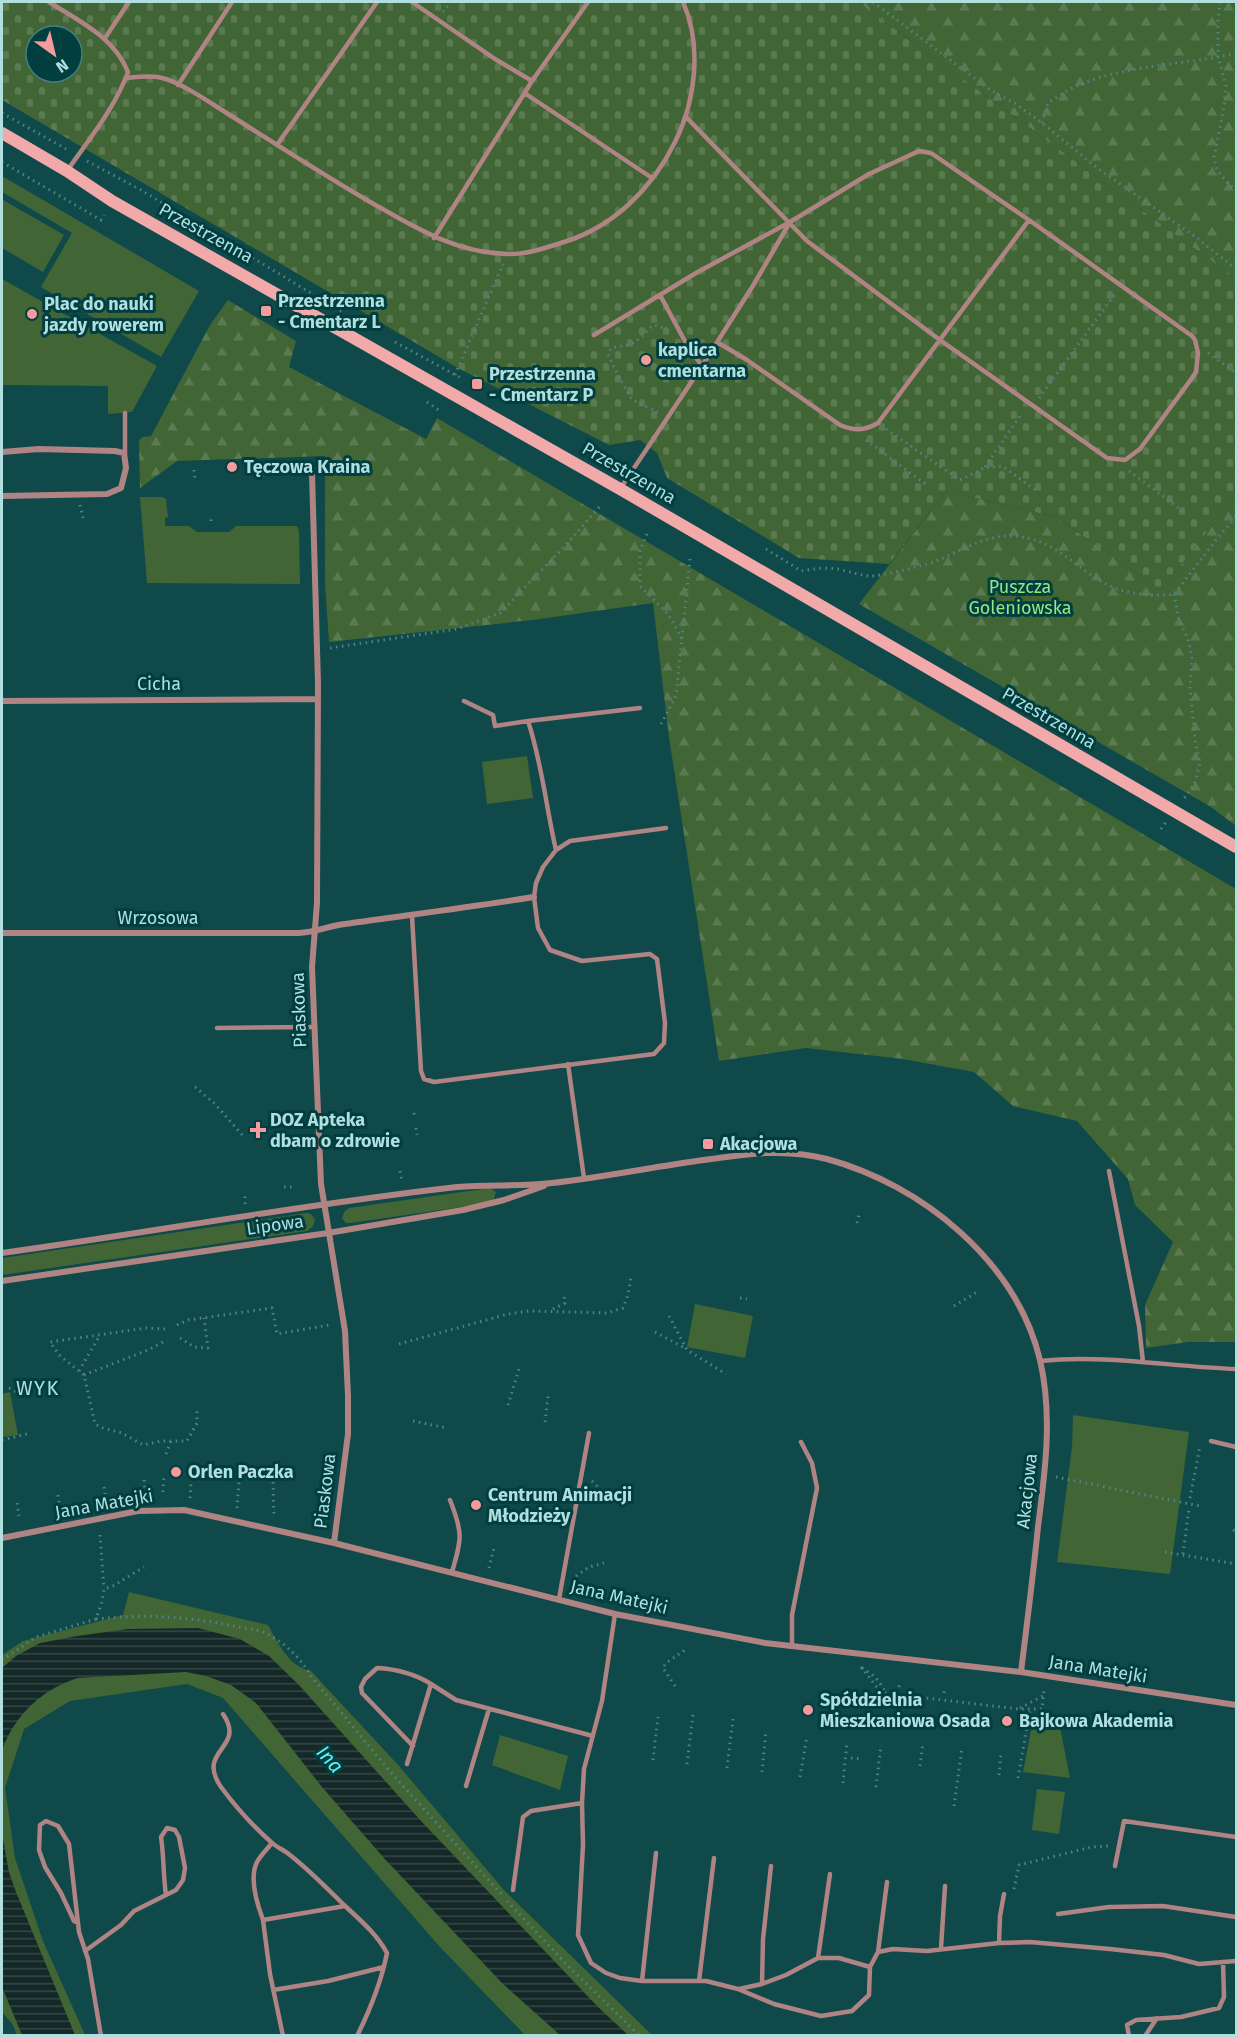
<svg xmlns="http://www.w3.org/2000/svg" width="1238" height="2037" viewBox="0 0 1238 2037" font-family="'Fira Sans',sans-serif">
	<style>
		.green { fill: #416535 }
		.forest { fill: url(#forest-firs) }
		.cemetery { fill: url(#cemetery-stones); fill-rule: evenodd }
		.water { fill: url(#water-rules) }
		.lines { fill: none; stroke-linecap: round; stroke-linejoin: round }
		.path { stroke: #508586; stroke-width: 3; stroke-dasharray: 1.5 4.5; stroke-linecap: butt }
		.lane { stroke: #b18484; stroke-width: 4.5 }
		.street { stroke: #b18484; stroke-width: 6 }
		.secondary { stroke: #f1a9aa; stroke-width: 12 }
		.poi-dot { fill: #f59b9d; stroke: #003e40; stroke-width: 2 }
		.labels { text-anchor: middle; dominant-baseline: central; stroke-width: 6; stroke-linejoin: round; paint-order: stroke }
		.street-label { font-size: 18px; fill: #b1dfe0; stroke: #003e40 }
		.poi-label { font-size: 18px; font-weight: bold; fill: #b1dfe0; stroke: #003e40; text-anchor: start }
		.park-label { font-size: 18px; fill: #99e57f; stroke: #003e40 }
		.neighbourhood-label { font-size: 20px; letter-spacing: 1.5px; fill: #b1dfe0; stroke: #003e40 }
		.water-label { font-size: 20px; font-style: italic; fill: #62f3f8; stroke: #003e40 }
	</style>
	<defs>
		<pattern id="forest-firs" width="22" height="20" patternUnits="userSpaceOnUse" patternTransform="scale(1.5)"><rect width="22" height="20" fill="#416535"/><path d="M5 1l3.5 6h-7zM16 11l3.5 6h-7z" fill="#5a7b52"/></pattern>
		<pattern id="cemetery-stones" width="16" height="16" patternUnits="userSpaceOnUse" patternTransform="scale(1.5)"><rect width="16" height="16" fill="#416535"/><path d="M2 7V4a2 2 0 0 1 4 0v3zM10 15v-3a2 2 0 0 1 4 0v3z" fill="#5a7b52"/></pattern>
		<pattern id="water-rules" width="6" height="5" patternUnits="userSpaceOnUse" patternTransform="scale(1.5)"><rect width="6" height="5" fill="#152828"/><path d="M0 2.5h6" fill="none" stroke="#354747"/></pattern>
	</defs>
	<rect width="100%" height="100%" fill="#0f494a"/>
	<path class="green" d="M2 176 199 291 161 357 41 287 72 233 2 192Z
		M3 200 64 235 43 272 2 248V203Z
		M2 279 157 366 132 412 108 414V386L2 385Z
		M140 497H162L166 499 168 517 165 518V526H189L197 532H229L236 526H297L299 531 300 584 147 583Z
		M527 756 533 798 487 804 482 762Z
		M490 1188 496 1192 493 1202 489 1203 351 1223H346L342 1218 344 1212 349 1208Z
		M307 1213 311 1214 315 1220 313 1226 307 1231 2 1275V1258Z
		M695 1304 753 1316 745 1358 687 1347Z
		M10 1392 18 1435 2 1437V1394Z
		M1073 1415 1189 1432 1170 1574 1057 1562 1072 1447Z
		M129 1592 268 1625C278 1643 289 1667 311 1671L399 1766 504 1890 652 2035H525L440 1947 223 1698 187 1684 70 1701 24 1729 5 1788 15 1858 43 1941 85 2035H17L13 2025 2 2012V1655L23 1641 123 1615Z
		M1034 1715 1058 1717 1070 1778 1023 1772Z
		M500 1735 568 1756 560 1790 492 1765Z
		M1037 1789 1065 1792 1059 1834 1032 1830Z"/>
	<path class="forest" d="M858 2H1236V279Z
		M228 300 296 341 289 367 426 439 437 418 1236 889V1342H1188L1146 1348 1145 1305 1173 1242 1135 1205 1128 1179 1077 1121 1013 1106 974 1072 903 1059 806 1048 719 1061 669 737 653 603 532 620 329 642 325 583V456L177 461 140 488 139 441 142 437 151 436 210 325Z
		M946 491 1056 517 1161 590 1236 495V826L1211 807 859 604Z"/>
	<path class="cemetery" d="M2 2H858L1236 279V495L1161 590 1056 517 946 491 889 564 799 558 667 478 657 453 640 440 609 445 458 368 2 100ZM36 36H72V72H36Z"/>
	<path class="water" d="M198 1628 240 1639 269 1656 298 1684 422 1822 598 2007 628 2035H560L502 1983 383 1857 322 1787 256 1703 231 1685 206 1676 186 1672 78 1678C42 1689 15 1715 2 1750V1668L16 1656 40 1643 77 1636 128 1629Z
		M2 1834 9 1872 16 1892 75 2035H22L2 1987Z"/>
	<g class="lines">
		<path class="path" d="M873 2 989 89 1016 104 1042 123 1096 167 1193 235 1236 269
			M1220 2 1218 20V57L1226 86 1224 107 1214 157 1217 170 1226 181 1236 191
			M443 12 451 2
			M2 113 68 150
			M1042 123 1048 103C1101 63 1174 68 1236 53
			M87 161 141 190 342 312
			M2 162 101 220 104 215
			M395 342 461 378
			M1208 353 1236 373
			M455 375 503 264
			M1039 398 1115 294
			M427 402 440 411
			M658 412C650 408 639 404 632 399 629 396 608 357 608 353 614 343 621 348 630 344 641 340 645 331 654 325L664 328
			M886 429 960 480 984 468 1002 466 1037 491
			M866 440 925 484
			M985 467 1022 413
			M262 469V479
			M194 470 195 480
			M1129 471 1183 511
			M642 476 649 480
			M80 505 83 518
			M211 521V515
			M647 534 640 550V586L668 614 682 639
			M766 549 801 571C813 569 825 567 837 569 848 571 858 575 869 576 879 577 916 567 927 564 956 555 983 534 1014 536 1053 539 1069 562 1099 580 1120 594 1150 597 1174 594L1220 535 1236 517
			M1174 594 1179 620 1188 639 1192 658 1190 688 1195 740 1200 764 1194 784 1183 800
			M330 648 457 629 500 613 565 546 601 505
			M661 724 676 696 690 559
			M1161 829 1166 822
			M195 1087 215 1104 245 1138
			M414 1113 415 1119
			M416 1128 417 1135
			M400 1171 402 1182
			M284 1187H293
			M245 1204V1194
			M857 1223 859 1215
			M740 1298 747 1299
			M954 1306 977 1292
			M553 1309 565 1303 564 1297
			M669 1316 687 1350 726 1374
			M177 1325 188 1320 272 1308 277 1334 329 1325
			M165 1329 146 1328 50 1342 59 1355 84 1375 95 1424 103 1428 122 1433 143 1445 161 1441H187L197 1423V1408
			M655 1332 683 1347
			M180 1338 194 1347 208 1348 204 1318
			M399 1344 508 1314 529 1311 607 1313 623 1308 628 1295 631 1277
			M79 1371 100 1335
			M84 1375 148 1350 167 1340
			M9 1388 25 1397
			M508 1405 519 1369
			M413 1421 447 1428
			M545 1422 548 1396
			M2 1440 27 1434
			M166 1454 171 1441
			M1056 1477 1200 1506
			M144 1480 145 1493
			M592 1481 616 1505
			M273 1482 274 1517
			M104 1487 106 1500
			M163 1492 164 1475
			M58 1495 60 1509
			M190 1498 191 1483
			M1190 1498 1200 1446
			M17 1503 19 1516
			M237 1508 239 1482
			M1233 1530 1236 1531
			M100 1535 104 1589
			M1165 1552 1236 1564
			M1183 1554 1189 1508
			M489 1568 494 1548
			M576 1576 589 1567 604 1563
			M96 1619C147 1614 184 1616 234 1626 244 1628 256 1629 265 1633 285 1643 300 1657 311 1676L393 1775 503 1896
			M2 1660 36 1637 96 1619 102 1602 104 1589 113 1586 144 1567
			M861 1667 880 1691 885 1693 1018 1709H1042L1044 1691
			M862 1668C880 1678 889 1692 886 1712
			M675 1686 663 1668 666 1663 688 1648
			M899 1687 900 1681
			M944 1693 945 1687
			M1020 1708 1043 1696
			M851 1758 863 1759
			M653 1760 658 1717
			M687 1764 693 1714
			M920 1766 923 1743
			M727 1768 733 1719
			M762 1772 766 1731
			M999 1775 1001 1753
			M800 1777 807 1736
			M1018 1778 1030 1709
			M843 1783 847 1741
			M876 1787 881 1745
			M954 1806 962 1748
			M1014 1889 1019 1865 1092 1847 1109 1846
			M507 1901 570 1968 640 2036"/>
		<path class="lane" d="M49 2C79 21 114 37 128 72 115 108 89 139 67 171
			M412 2 495 59 532 81
			M105 38 129 2
			M126 78C137 77 150 75 162 78 181 82 215 106 233 117 279 146 325 176 372 203 414 227 456 253 506 254 525 255 545 248 564 242 613 227 652 189 675 142 696 100 702 45 683 2
			M178 85 232 2
			M526 94 652 178
			M686 117 807 241 940 340 1107 458 1125 460 1140 449 1192 378 1196 372 1198 353 1195 340 1192 336 1029 220
			M277 145 377 2
			M434 238 532 81 588 2
			M660 295 687 345 702 366 754 284 790 222
			M594 335 696 273 790 222 869 174 919 151 931 153 1029 220 878 423C864 431 854 431 840 425L747 360 717 342
			M125 413V454
			M620 489 702 366
			M464 701 493 715 495 726 528 721
			M556 850C546 807 542 763 528 721L640 708
			M412 916 421 1071 424 1079 434 1082 654 1054 664 1043 665 1023 657 959 650 954 582 961 550 950 538 928 534 897 536 883 543 867 556 850 570 841 666 828
			M217 1028 315 1027
			M568 1064 584 1178
			M1109 1171 1139 1326 1143 1362
			M1040 1361C1106 1354 1171 1367 1236 1369
			M1211 1441 1236 1447
			M450 1500C463 1533 462 1538 452 1572
			M559 1599 589 1433
			M615 1614 602 1701 584 1769 582 1803 583 1845 578 1935 591 1963 606 1973 620 1978 642 1981H706L738 1989 774 2004 821 2016 852 2011 869 1995 870 1967 878 1952 893 1949 927 1951 999 1943 1000 1916 1004 1894
			M792 1646V1615L817 1488 812 1463 801 1442
			M223 1714C247 1749 195 1749 221 1787 235 1806 253 1826 271 1842 276 1847 284 1850 290 1855 309 1870 327 1888 344 1905 360 1920 376 1933 387 1953 381 1983 371 2008 357 2036
			M413 1746 362 1693 361 1687 365 1679 377 1668C396 1669 415 1674 431 1684
			M407 1764 431 1684 456 1700 593 1736
			M466 1786 489 1709
			M272 1843C267 1849 260 1856 257 1862 249 1878 257 1904 263 1920L345 1906
			M1115 1866 1124 1821 1236 1837
			M513 1890 523 1817 531 1811 582 1803
			M1058 1914 1109 1907 1163 1906 1236 1917
			M263 1920 270 1974 283 2036
			M78 1923 74 1921 61 1893 45 1867 39 1850 40 1825 46 1821 58 1826 69 1844 79 1932 88 1959 101 2036
			M999 1943 1030 1942 1110 1949 1164 1955 1199 1964 1236 1961
			M941 1948 945 1886
			M85 1951 121 1925 134 1911 176 1890 183 1880 185 1868 179 1837 175 1830 167 1828 161 1837C164 1856 163 1875 166 1895
			M878 1952 887 1882
			M818 1958 830 1874
			M642 1981 656 1853
			M699 1981 714 1858
			M762 1984 763 1939 771 1866
			M739 1989 762 1984 786 1975 818 1958H839L870 1967
			M273 1990 328 1981 384 1967
			M1129 2036 1127 2025 1136 2020 1181 2017 1219 2008 1224 1997 1223 1962
			M1145 2036 1157 2018"/>
		<path class="street" d="M2 452 39 449 115 451 124 453 126 468 121 488 107 494 2 496
			M312 473 318 683 317 903 312 967 321 1184 345 1331 348 1396V1434L334 1543
			M2 701 317 699
			M2 933H299C315 932 329 926 345 924 408 915 471 907 534 897
			M2 1253C153 1232 305 1204 457 1187 489 1184 521 1187 552 1183 603 1177 653 1167 704 1160 744 1154 786 1148 827 1159 922 1185 1016 1261 1040 1360 1053 1416 1045 1472 1038 1527 1033 1576 1027 1624 1021 1672
			M2 1281 328 1233 463 1210 504 1200 544 1186
			M2 1538 138 1511 184 1510 334 1543 615 1614 765 1643 1021 1672 1236 1705"/>
		<path class="secondary" d="M2 133 67 171 112 201 620 489 1236 847"/>
	</g>
	<g class="poi-dot">
		<rect x="260" y="305" width="12" height="12" rx="3"/>
		<circle cx="32" cy="314" r="6"/>
		<circle cx="646" cy="360" r="6"/>
		<rect x="471" y="378" width="12" height="12" rx="3"/>
		<circle cx="232" cy="467" r="6"/>
		<path d="M255 1121h6v6h6v6h-6v6h-6v-6h-6v-6h6z"/>
		<rect x="702" y="1138" width="12" height="12" rx="3"/>
		<circle cx="176" cy="1472" r="6"/>
		<circle cx="476" cy="1505" r="6"/>
		<circle cx="808" cy="1710" r="6"/>
		<circle cx="1007" cy="1721" r="6"/>
	</g>
	<g class="labels">
		<g class="street-label">
			<text transform="translate(206 233) rotate(29)">Przestrzenna</text>
			<text transform="translate(629 473) rotate(30)">Przestrzenna</text>
			<text x="159" y="684">Cicha</text>
			<text transform="translate(1049 718) rotate(30)">Przestrzenna</text>
			<text x="158" y="918">Wrzosowa</text>
			<text transform="translate(299 1010) rotate(-92)">Piaskowa</text>
			<text transform="translate(275 1225) rotate(-8)">Lipowa</text>
			<text transform="translate(325 1491) rotate(-83)">Piaskowa</text>
			<text transform="translate(1027 1491) rotate(-84)">Akacjowa</text>
			<text transform="translate(104 1504) rotate(-10)">Jana Matejki</text>
			<text transform="translate(619 1597) rotate(13)">Jana Matejki</text>
			<text transform="translate(1098 1669) rotate(9)">Jana Matejki</text>
		</g>
		<g class="poi-label">
			<text x="278" y="301">Przestrzenna<tspan x="278" dy="21">- Cmentarz L</tspan></text>
			<text x="44" y="304">Plac do nauki<tspan x="44" dy="21">jazdy rowerem</tspan></text>
			<text x="658" y="350">kaplica<tspan x="658" dy="21">cmentarna</tspan></text>
			<text x="489" y="374">Przestrzenna<tspan x="489" dy="21">- Cmentarz P</tspan></text>
			<text x="244" y="467">Tęczowa Kraina</text>
			<text x="270" y="1120">DOZ Apteka<tspan x="270" dy="21">dbam o zdrowie</tspan></text>
			<text x="720" y="1144">Akacjowa</text>
			<text x="188" y="1472">Orlen Paczka</text>
			<text x="488" y="1495">Centrum Animacji<tspan x="488" dy="21">Młodzieży</tspan></text>
			<text x="820" y="1700">Spółdzielnia<tspan x="820" dy="21">Mieszkaniowa Osada</tspan></text>
			<text x="1019" y="1721">Bajkowa Akademia</text>
		</g>
		<g class="park-label">
			<text x="1020" y="587">Puszcza<tspan x="1020" dy="21">Goleniowska</tspan></text>
		</g>
		<g class="neighbourhood-label">
			<text x="38" y="1388">WYK</text>
		</g>
		<g class="water-label">
			<text transform="translate(330 1759) rotate(48)">Ina</text>
		</g>
	</g>
	<rect width="1238" height="2037" fill="none" stroke="#b1dfe0" stroke-width="6"/>
	<g transform="translate(54 54) rotate(146)"><circle r="28" fill="#003e40" stroke="#477e80" stroke-width="1.5"/>
	<path d="M0-4.5L10 22L0 15L-10 22Z" fill="#f59b9d"/>
	<text y="-9" font-size="16" font-weight="bold" text-anchor="middle" fill="#b1dfe0">N</text>
	</g>
</svg>
